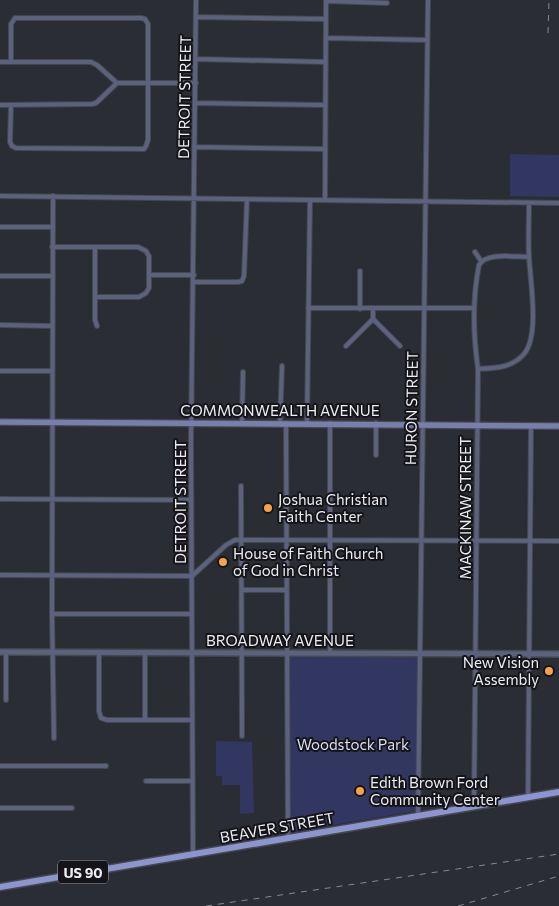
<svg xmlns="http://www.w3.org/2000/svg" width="559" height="906" viewBox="0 0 559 906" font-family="Commissioner,sans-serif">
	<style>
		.green { fill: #313760 }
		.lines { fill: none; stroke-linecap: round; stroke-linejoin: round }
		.minor-casing { stroke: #46484f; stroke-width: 6 }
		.tertiary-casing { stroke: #46484f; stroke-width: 8 }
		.secondary-casing { stroke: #46484f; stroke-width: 8 }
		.primary-casing { stroke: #46484f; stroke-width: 9 }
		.minor { stroke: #5c627e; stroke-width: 4 }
		.tertiary { stroke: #5c627e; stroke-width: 5 }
		.secondary { stroke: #777fac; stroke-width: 5.5 }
		.primary { stroke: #8b95cf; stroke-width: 6 }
		.rail { stroke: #86888e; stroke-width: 1; stroke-dasharray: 6 6; stroke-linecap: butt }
		.poi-dot { fill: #f5a346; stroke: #151519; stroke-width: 2 }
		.labels { text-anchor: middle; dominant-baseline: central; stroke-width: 4; stroke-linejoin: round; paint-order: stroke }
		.shield { fill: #151519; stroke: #abacb1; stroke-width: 1 }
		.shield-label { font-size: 14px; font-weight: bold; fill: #ebedf2 }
		.street-label { font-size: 15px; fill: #ebedf2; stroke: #151519 }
		.poi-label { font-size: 15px; fill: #ebedf2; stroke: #151519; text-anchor: start }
		.park-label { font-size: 15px; fill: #d9ddf0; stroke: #151519 }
	</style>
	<rect width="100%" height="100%" fill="#2b2d34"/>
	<path class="green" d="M510 154 559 155V197L510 196Z
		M289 655H418L416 811 290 832Z
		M216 741 252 742 254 813 240 814V785H222V776H216Z"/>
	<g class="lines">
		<g class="minor-casing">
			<path id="minor" d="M326 1 387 3
				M196 17 326 19
				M326 38 427 40
				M196 59 326 62
				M0 62H91L97 65 117 83
				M117 83H196
				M196 103 325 105
				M0 105 92 104 96 103 117 83
				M11 105 10 142 12 146 16 148 144 149 146 146 148 140V24L145 19 141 18H15L11 24V62
				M195 147 325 149
				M0 196 559 203
				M53 196 52 614 54 738
				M325 200 326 0
				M0 227H52
				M52 247H138L146 251 149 256V288L146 293 139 297H95
				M95 247V320L97 326
				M475 252 481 261
				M149 275H194
				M0 276H53
				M194 282H238L242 281 244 276 247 199
				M308 308H473
				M360 309V271
				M373 319 400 346
				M0 325 52 326
				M346 346 373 319V309
				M478 369C495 368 512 368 524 354 540 335 530 280 529 256 528 239 529 221 529 203
				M0 371H52
				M242 423 243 372
				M280 423 282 366
				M286 423 288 838
				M307 423 310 200
				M330 423V653
				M376 455V423
				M241 486 242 736
				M0 499 191 500
				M0 575 192 576 226 545 235 540 559 541
				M242 590H287
				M52 614H191
				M99 653V711L101 718 107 720H192
				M145 653V720
				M6 700V652
				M0 766H106
				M146 781H192
				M528 797 531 425
				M474 806 478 369C473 334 472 300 479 265 486 252 516 257 529 257
				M0 808H72
				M418 816 428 0
				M193 854 191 441 196 0"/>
		</g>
		<g class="tertiary-casing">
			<path id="tertiary" d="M0 652 559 654"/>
		</g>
		<g class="secondary-casing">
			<path id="secondary" d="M0 422 559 426"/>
		</g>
		<g class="primary-casing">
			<path id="primary" d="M0 887 559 792"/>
		</g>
		<use href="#minor" class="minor"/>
		<use href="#tertiary" class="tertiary"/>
		<use href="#secondary" class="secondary"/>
		<use href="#primary" class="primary"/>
		<path class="rail" d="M548 33 549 0
			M206 906 559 854
			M458 906 559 876"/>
	</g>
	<g class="poi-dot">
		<circle cx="268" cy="508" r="5"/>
		<circle cx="223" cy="562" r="5"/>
		<circle cx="549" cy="671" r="5"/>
		<circle cx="360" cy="791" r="5"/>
	</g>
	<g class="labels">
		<rect class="shield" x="58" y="860.5" width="50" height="23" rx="4"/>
		<g class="shield-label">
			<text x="83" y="872">US 90</text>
		</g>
		<g class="street-label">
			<text transform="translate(184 97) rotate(-89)">DETROIT STREET</text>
			<text transform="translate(411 408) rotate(-89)">HURON STREET</text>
			<text x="280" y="410">COMMONWEALTH AVENUE</text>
			<text transform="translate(180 502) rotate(-90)">DETROIT STREET</text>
			<text transform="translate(465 508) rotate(-90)">MACKINAW STREET</text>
			<text x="280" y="640">BROADWAY AVENUE</text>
			<text transform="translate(277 827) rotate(-10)">BEAVER STREET</text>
		</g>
		<g class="poi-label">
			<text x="278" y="499">Joshua Christian<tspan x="278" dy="17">Faith Center</tspan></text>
			<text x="233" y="553">House of Faith Church<tspan x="233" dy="17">of God in Christ</tspan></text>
			<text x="539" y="662" text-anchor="end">New Vision<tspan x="539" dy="17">Assembly</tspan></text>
			<text x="370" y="782">Edith Brown Ford<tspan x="370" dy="17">Community Center</tspan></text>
		</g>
		<g class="park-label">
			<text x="353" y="744">Woodstock Park</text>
		</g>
	</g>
</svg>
